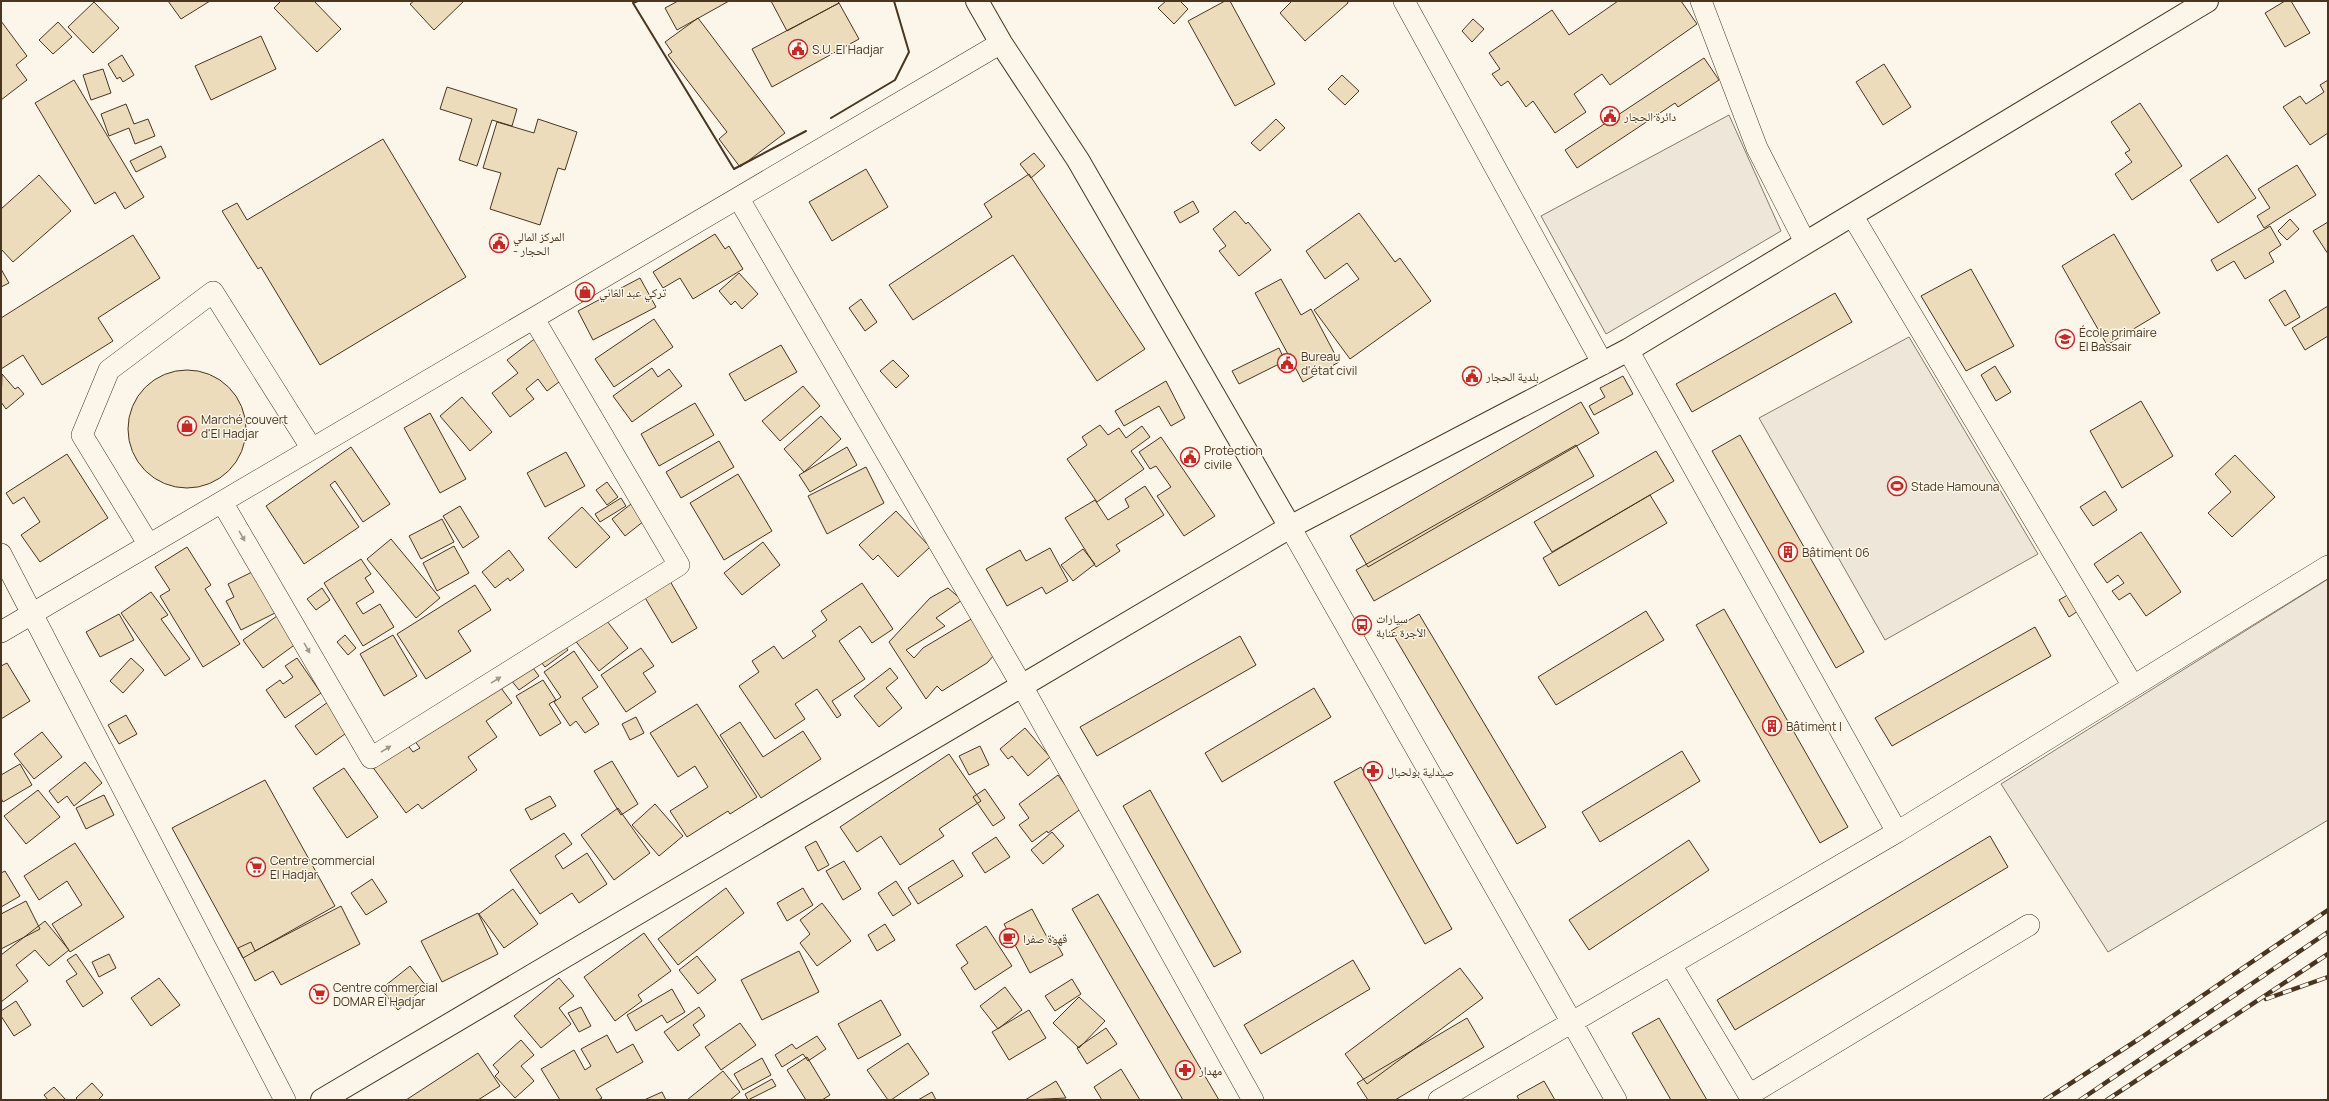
<svg xmlns="http://www.w3.org/2000/svg" width="2329" height="1101" viewBox="0 0 2329 1101" font-family="Manrope,'Noto Naskh Arabic',sans-serif">
	<style>
		.green { fill: #ede6d9; stroke: #887966 }
		.building { fill: #ecdcbc; stroke: #4a3520 }
		.lines { fill: none; stroke-linecap: round; stroke-linejoin: round }
		.minor-casing { stroke: #4a3520; stroke-width: 22 }
		.secondary-casing { stroke: #4a3520; stroke-width: 24 }
		.primary-casing { stroke: #4a3520; stroke-width: 24 }
		.minor { stroke: #fbf6e9; stroke-width: 21 }
		.secondary { stroke: #fbf6e9; stroke-width: 22 }
		.primary { stroke: #fbf6e9; stroke-width: 22 }
		.rail-casing { stroke: #4a3520; stroke-width: 4.5 }
		.rail { stroke: #fbf6e9; stroke-width: 3; stroke-dasharray: 9; stroke-linecap: butt }
		.wall { stroke: #4a3520; stroke-width: 2 }
		.oneway { fill: #a29684 }
		.labels { text-anchor: middle; dominant-baseline: central; stroke-width: 3; stroke-linejoin: round; paint-order: stroke }
		.poi-label { font-size: 12px; fill: #4a3520; stroke: #fbf6e9; text-anchor: start }
	</style>
	<rect width="100%" height="100%" fill="#fbf6e9"/>
	<path class="green" d="M1729 115 1781 231 1606 334 1541 216Z
		M1909 337 2038 554 1885 640 1759 418Z
		M2328 579V820L2108 952 2001 784Z"/>
	<path class="building" d="M168 1H210L181 19Z
		M281 1H314L341 29 317 52 274 8Z
		M414 1H464L434 30 410 4Z
		M678 1H729L677 30 665 8Z
		M771 1H838L839 3 787 31Z
		M1166 1H1180L1188 9 1174 24 1158 8Z
		M1225 1H1230L1275 84 1235 106 1188 21Z
		M1292 1H1347L1348 3 1305 41 1280 13Z
		M1618 1H1681L1697 24 1610 85 1602 74 1574 94 1586 112 1555 133 1533 101 1526 107 1508 81 1501 86 1492 74 1500 69 1489 53 1552 10 1569 35Z
		M2285 1H2291L2310 33 2285 47 2265 13Z
		M94 2 119 28 93 53 68 27Z
		M839 3 859 39 772 87 752 49Z
		M698 18 785 133 740 167 719 139 727 132 668 55 672 52 665 42Z
		M1473 19 1484 29 1472 42 1462 31Z
		M1 21 27 56 16 65 27 80 1 100Z
		M58 22 72 37 53 54 39 40Z
		M261 36 276 69 211 100 195 66Z
		M122 55 134 75 123 82 120 77 117 79 108 64Z
		M1704 58 1719 80 1678 107 1675 103 1577 168 1565 150Z
		M1884 64 1911 107 1883 125 1856 82Z
		M103 69 111 93 91 100 83 75Z
		M1342 75 1359 91 1345 105 1328 89Z
		M74 80 144 197 125 209 115 192 95 204 35 103Z
		M2328 80V133L2310 145 2283 107 2300 96 2306 104 2324 92 2320 85Z
		M447 87 517 109 512 126 492 120 477 166 459 160 472 119 440 109Z
		M2140 103 2182 166 2132 200 2115 174 2132 162 2125 153 2130 150 2111 122Z
		M126 104 134 124 148 119 155 136 135 144 129 128 109 136 101 114Z
		M538 119 577 132 565 170 558 168 540 225 490 209 501 173 483 168 497 122 534 133Z
		M1276 119 1285 128 1260 151 1251 143Z
		M383 139 466 277 320 365 261 267 258 269 222 211 237 203 247 220Z
		M161 146 166 157 136 172 130 161Z
		M1034 153 1045 166 1031 178 1020 164Z
		M2227 155 2256 198 2218 223 2190 180Z
		M2297 165 2316 195 2264 228 2257 216 2270 208 2258 189Z
		M866 169 888 207 832 241 809 202Z
		M1029 174 1145 349 1097 381 1013 255 913 320 889 285 992 217 984 204Z
		M39 175 71 211 13 262 1 249V209Z
		M1193 201 1199 212 1180 223 1174 212Z
		M1235 211 1246 224 1248 222 1271 250 1239 276 1219 251 1226 246 1213 229Z
		M1359 213 1395 262 1400 258 1431 301 1350 359 1314 310 1359 279 1347 263 1325 279 1306 251Z
		M2290 219 2299 229 2287 240 2278 231Z
		M2328 222V254L2313 231Z
		M2270 226 2281 245 2269 253 2274 262 2245 279 2234 261 2217 271 2211 260Z
		M715 234 725 249 729 246 743 269 693 299 680 278 663 288 653 272Z
		M2114 234 2160 313 2107 345 2062 266Z
		M133 235 160 278 98 318 113 341 42 385 23 355 1 369V318Z
		M1 269 9 283 1 287Z
		M1971 269 2014 346 1966 371 1921 296Z
		M739 273 758 294 742 309 735 301 731 305 719 291Z
		M640 278 656 307 593 340 578 311Z
		M1281 279 1301 315 1311 309 1339 362 1303 382 1255 293Z
		M2285 290 2300 317 2285 326 2269 300Z
		M1835 293 1852 322 1692 412 1676 384Z
		M861 299 877 322 865 331 849 308Z
		M2328 306V336L2305 350 2292 328Z
		M654 319 673 347 614 387 595 359Z
		M537 337 567 376 547 391 538 379 526 389 534 399 510 417 492 393 518 373 507 360Z
		M781 345 797 372 745 401 729 374Z
		M1279 348 1285 361 1239 384 1232 371Z
		M893 360 909 376 896 388 880 371Z
		M1995 366 2011 392 1996 401 1981 375Z
		M652 368 658 377 669 369 682 386 632 422 613 396Z
		M128 429a59 59 0 1 1 118 0a59 59 0 1 1-118 0Z
		M2 374 15 389 18 387 24 394 6 409 1 402Z
		M1623 376 1633 394 1594 415 1589 406 1605 397 1600 388Z
		M1166 381 1185 418 1171 426 1159 406 1124 426 1115 411Z
		M803 386 820 406 780 441 762 421Z
		M462 397 492 432 470 451 440 416Z
		M2141 401 2173 456 2122 488 2090 431Z
		M1581 402 1599 433 1368 567 1350 536Z
		M695 403 714 435 659 466 641 434Z
		M430 413 466 479 440 493 404 428Z
		M821 416 841 439 804 472 784 449Z
		M1100 425 1108 435 1119 428 1126 438 1142 426 1150 437 1131 451 1144 469 1097 502 1067 459 1087 445 1082 437Z
		M1740 435 1864 652 1836 668 1712 451Z
		M1161 437 1215 516 1184 536 1157 496 1171 487 1156 466 1150 469 1139 452Z
		M719 441 734 467 681 498 666 472Z
		M1576 445 1594 476 1374 601 1356 570Z
		M351 447 390 504 363 522 335 481 330 485 359 527 304 564 266 506Z
		M847 447 857 465 810 492 799 475Z
		M1656 451 1674 481 1552 552 1534 522Z
		M566 452 585 486 545 507 527 473Z
		M67 454 108 518 40 562 21 535 40 522 24 497 13 504 6 493Z
		M2235 455 2275 497 2232 537 2208 513 2231 492 2215 474Z
		M866 467 884 503 827 534 808 496Z
		M738 474 772 531 724 560 690 503Z
		M607 482 618 497 607 505 596 490Z
		M1145 486 1164 515 1116 545 1120 551 1096 567 1065 518 1095 500 1108 520 1129 507 1125 499Z
		M2105 491 2117 510 2093 526 2080 507Z
		M1650 495 1667 523 1559 586 1543 558Z
		M621 498 626 506 600 522 595 514Z
		M631 504 644 521 625 536 612 519Z
		M460 506 479 537 463 548 443 516Z
		M582 507 610 537 576 568 548 538Z
		M896 511 930 547 898 577 878 555 873 560 859 545Z
		M442 519 454 542 421 559 409 536Z
		M2141 532 2181 592 2146 616 2130 593 2119 600 2112 591 2124 583 2118 575 2107 583 2094 564Z
		M391 539 440 598 416 618 367 559Z
		M763 542 780 565 742 595 724 573Z
		M454 546 469 573 437 591 423 563Z
		M187 547 211 585 205 589 240 644 203 667 160 596 170 590 155 567Z
		M1050 548 1068 581 1046 594 1042 587 1007 606 986 569 1020 550 1026 561Z
		M1083 549 1095 564 1073 581 1061 565Z
		M509 550 524 570 510 581 508 578 495 588 482 572Z
		M361 559 371 574 365 578 374 592 356 603 363 614 380 604 394 627 363 646 324 583Z
		M254 571 275 613 241 630 226 601 234 597 228 584Z
		M670 581 697 628 672 643 644 596Z
		M862 583 893 629 872 643 860 626 839 641 865 679 832 701 841 715 837 718 817 689 795 704 805 719 775 739 739 686 759 672 752 661 774 646 783 659 816 636 812 631 827 620 821 611Z
		M475 585 491 610 458 631 471 651 426 679 397 634Z
		M322 588 330 600 316 610 307 599Z
		M948 588 962 600 936 618 945 626 906 650 914 658 923 648 973 618 995 654 987 663 942 691 937 686 926 699 889 642 930 598Z
		M151 592 168 615 161 619 190 659 165 676 121 613Z
		M2071 593 2081 609 2069 617 2059 600Z
		M1724 609 1848 827 1820 843 1696 625Z
		M1646 611 1664 640 1556 705 1538 677Z
		M119 614 134 640 100 657 86 632Z
		M1419 614 1546 827 1517 844 1391 631Z
		M277 616 297 643 263 668 243 640Z
		M603 616 628 648 599 671 574 639Z
		M2035 627 2051 656 1892 746 1875 718Z
		M345 635 356 648 348 655 337 642Z
		M393 635 417 676 384 696 360 654Z
		M1240 636 1256 665 1097 756 1080 727Z
		M560 639 568 650 545 667 537 657Z
		M641 648 654 666 643 673 656 692 626 712 601 675Z
		M574 651 598 687 582 698 599 724 585 733 576 721 570 726 554 702 561 697 544 672Z
		M131 658 144 670 123 693 110 681Z
		M297 658 321 693 285 718 266 690 280 680 283 684 293 677 285 666Z
		M527 660 539 676 519 690 507 675Z
		M7 663 30 701 1 719V666Z
		M890 668 898 678 886 688 902 708 879 727 854 696Z
		M493 677 512 703 486 721 497 737 468 757 477 770 422 809 418 804 406 813 369 762 402 738 413 752 420 748 410 735Z
		M543 680 556 700 549 704 561 723 540 736 516 696Z
		M1314 688 1331 717 1222 782 1205 753Z
		M328 702 349 731 316 755 295 726Z
		M697 704 757 797 730 814 728 811 687 837 670 811 708 787 695 766 678 777 650 733Z
		M126 715 137 734 119 744 108 725Z
		M636 717 644 733 630 740 622 724Z
		M740 722 763 757 803 731 821 759 761 798 720 735Z
		M1025 728 1050 757 1028 776 1012 756 1008 759 1000 749Z
		M42 732 62 757 34 779 14 754Z
		M980 746 989 765 969 775 959 756Z
		M1682 751 1700 781 1600 842 1582 812Z
		M949 754 981 801 939 829 944 836 900 865 881 836 857 852 840 827Z
		M612 761 638 804 621 815 594 771Z
		M85 762 102 783 74 806 67 796 58 803 49 791Z
		M20 764 32 785 3 802 1 798V775Z
		M1361 767 1452 929 1425 944 1334 782Z
		M344 768 378 817 347 838 313 788Z
		M1058 775 1082 808 1048 833 1047 831 1032 842 1019 825 1029 818 1019 804Z
		M265 780 335 906 243 958 172 828Z
		M985 789 1005 818 993 826 973 797Z
		M38 790 60 817 26 844 4 816Z
		M1150 790 1241 952 1214 967 1123 806Z
		M104 795 114 815 86 829 76 808Z
		M550 796 556 806 531 820 525 809Z
		M655 804 683 836 659 856 632 825Z
		M618 808 650 853 614 880 581 835Z
		M1052 832 1064 846 1043 864 1031 850Z
		M564 833 572 844 555 856 563 869 587 853 607 884 579 903 572 893 540 914 510 870Z
		M1990 836 2008 867 1735 1030 1717 1000Z
		M996 837 1010 857 985 873 972 853Z
		M1689 840 1709 870 1589 950 1569 920Z
		M816 841 829 865 818 871 805 847Z
		M75 843 124 917 70 952 52 924 82 905 67 881 39 900 24 876Z
		M953 860 963 876 918 904 908 888Z
		M844 861 861 889 843 900 826 871Z
		M5 871 20 896 1 907V873Z
		M372 879 387 902 366 915 351 893Z
		M896 881 911 904 893 916 878 893Z
		M726 888 744 913 678 965 658 939Z
		M803 888 813 905 787 921 777 903Z
		M513 889 538 924 504 948 479 914Z
		M1098 894 1219 1100H1183L1072 909Z
		M26 901 40 929 1 949V914Z
		M822 903 851 941 817 966 800 943 810 934 800 920Z
		M341 906 360 944 281 985 273 971 255 981 238 948 251 942 255 951Z
		M1032 909 1048 939 1053 937 1063 955 1030 973 1004 924Z
		M478 913 498 954 442 982 421 941Z
		M45 921 69 950 49 966 35 950 16 965 28 981 1 1002V955Z
		M885 924 895 940 877 951 868 935Z
		M986 926 1012 966 975 990 961 968 968 963 956 945Z
		M644 933 671 971 638 995 642 1001 615 1021 584 977Z
		M799 951 819 992 762 1020 741 980Z
		M76 954 103 993 83 1007 66 981 77 974 67 960Z
		M109 954 116 968 99 977 92 962Z
		M697 956 716 980 698 994 679 970Z
		M1353 960 1370 989 1261 1054 1244 1025Z
		M410 966 426 986 398 1010 381 989Z
		M1460 968 1483 998 1367 1084 1345 1054Z
		M159 978 180 1005 151 1026 131 998Z
		M559 978 574 996 559 1008 571 1024 541 1048 514 1016Z
		M1072 979 1081 994 1055 1011 1045 996Z
		M1005 987 1022 1010 998 1029 980 1006Z
		M672 989 685 1012 667 1023 662 1015 636 1031 627 1015Z
		M1079 997 1105 1021 1079 1048 1053 1023Z
		M881 1000 901 1035 858 1059 838 1024Z
		M16 1001 31 1025 14 1036 1 1016V1011Z
		M581 1007 591 1026 579 1032 568 1013Z
		M699 1007 705 1016 693 1025 700 1035 678 1051 664 1032Z
		M1029 1010 1046 1038 1009 1060 992 1032Z
		M1467 1018 1484 1047 1395 1100H1368L1357 1083Z
		M1659 1018 1707 1100H1671L1632 1033Z
		M740 1023 756 1045 721 1070 705 1047Z
		M1106 1028 1117 1044 1087 1064 1077 1048Z
		M607 1035 617 1053 633 1044 643 1062 596 1089 602 1098 598 1100H560L541 1069 574 1050 585 1070 591 1066 581 1049Z
		M817 1036 826 1049 808 1061 803 1054 782 1067 775 1055 792 1044 796 1049Z
		M521 1040 534 1055 521 1066 534 1081 515 1098 495 1076 499 1072 493 1065Z
		M908 1043 929 1074 891 1100H888L867 1070Z
		M478 1053 500 1086 478 1100H406Z
		M807 1057 830 1095 822 1100H806L787 1070Z
		M762 1058 771 1075 743 1090 734 1074Z
		M1121 1069 1140 1100H1102L1094 1087Z
		M723 1071 740 1092 730 1100H687Z
		M772 1079 776 1086 748 1100 745 1094Z
		M1056 1081 1066 1098 1025 1100Z
		M1544 1081 1555 1100H1519L1517 1096Z
		M92 1083 103 1095 98 1100H78L76 1098Z
		M54 1087 66 1100H48L44 1095Z
		M662 1092 666 1100H644Z
		M932 1092 936 1100H918Z"/>
	<g class="lines">
		<g class="minor-casing">
			<path id="minor" d="M1404 1 1603 364
				M1701 1 1757 148 1805 242
				M739 199 1022 686 1253 1100
				M1852 215 2133 686
				M1628 350 1897 832
				M222 502 371 758 679 565 534 319
				M1290 527 1616 1100
				M149 545 82 435 109 370 213 292 312 449
				M1 554 285 1100
				M1 632 1001 43
				M1671 965 1749 1095 2029 925
				M1439 1100 1897 832 2328 566"/>
		</g>
		<g class="secondary-casing">
			<path id="secondary" d="M977 1 1001 43 1078 160 1290 527"/>
		</g>
		<g class="primary-casing">
			<path id="primary" d="M322 1100 1290 527 1628 350 2207 1"/>
		</g>
		<use href="#minor" class="minor"/>
		<use href="#secondary" class="secondary"/>
		<use href="#primary" class="primary"/>
		<g class="rail-casing">
			<path id="rail" d="M2266 999 2328 977
				M2045 1100 2139 1039 2328 910
				M2080 1100 2328 932
				M2107 1100 2328 954"/>
		</g>
		<use href="#rail" class="rail"/>
		<path class="wall" d="M638 1 633 3 734 169 806 131
			M831 118 895 80 909 52 894 1"/>
	</g>
	<defs><path id="oneway-solid" d="M-6-.8H1V-3.2L6.5 0L1 3.2V.8H-6Z"/></defs>
	<g class="oneway">
		<use href="#oneway-solid" transform="translate(242 536) rotate(60)"/>
		<use href="#oneway-solid" transform="translate(307 648) rotate(60)"/>
		<use href="#oneway-solid" transform="translate(496 680) rotate(-32)"/>
		<use href="#oneway-solid" transform="translate(386 749) rotate(-32)"/>
	</g>
	<defs>
		<g id="civic-ring" transform="scale(1)"><circle r="9.5" fill="#fbf6e9" stroke="#c62828" stroke-width="1.5"/><path d="M-.6-6.5H3V-4.5H.6V-3L4-1V1h2V6H-6V1h2V-1L-.6-3ZM-1.2 2.5V6h2.4V2.5Z" fill="#c62828"/></g>
		<g id="shop-ring" transform="scale(1)"><circle r="9.5" fill="#fbf6e9" stroke="#c62828" stroke-width="1.5"/><path d="M-5-2.5h2.3a2.7 3.5 0 0 1 5.4 0H5L5.5 6h-11ZM-1.5-2.5h3a1.5 2.3 0 0 0-3 0Z" fill="#c62828"/></g>
		<g id="school-ring" transform="scale(1)"><circle r="9.5" fill="#fbf6e9" stroke="#c62828" stroke-width="1.5"/><path d="M0-5L7-2L0 1L-7-2ZM-4 1L0 2.5L4 1V4Q0 6-4 4Z" fill="#c62828"/></g>
		<g id="stadium-ring" transform="scale(1)"><circle r="9.5" fill="#fbf6e9" stroke="#c62828" stroke-width="1.5"/><path d="M0-5a6.5 5 0 1 0 0 10a6.5 5 0 1 0 0-10ZM-3.5-1.8h7v3.6h-7Z" fill="#c62828"/></g>
		<g id="building-ring" transform="scale(1)"><circle r="9.5" fill="#fbf6e9" stroke="#c62828" stroke-width="1.5"/><path d="M-4-6H4V6H1V3H-1V6H-4ZM-2.5-4.3h1.7v1.8h-1.7ZM.8-4.3h1.7v1.8H.8ZM-2.5-1h1.7V.8h-1.7ZM.8-1h1.7V.8H.8Z" fill="#c62828"/></g>
		<g id="bus-ring" transform="scale(1)"><circle r="9.5" fill="#fbf6e9" stroke="#c62828" stroke-width="1.5"/><path d="M-5-6H5V4H4V6H2V4H-2V6H-4V4H-5ZM-3.5-4V0h7V-4ZM-3.5 1.2v1.5H-2V1.2ZM2 1.2v1.5H3.5V1.2Z" fill="#c62828"/></g>
		<g id="pharmacy-ring" transform="scale(1)"><circle r="9.5" fill="#fbf6e9" stroke="#c62828" stroke-width="1.5"/><path d="M-2-6h4v4h4v4h-4v4h-4v-4h-4v-4h4Z" fill="#c62828"/></g>
		<g id="supermarket-ring" transform="scale(1)"><circle r="9.5" fill="#fbf6e9" stroke="#c62828" stroke-width="1.5"/><path d="M-6-5.5h2.5l.6 2H6L4.5 2H-2.5L-4.4-4H-6ZM-1.5 3.2a1.3 1.3 0 1 0 .1 0ZM3 3.2a1.3 1.3 0 1 0 .1 0Z" fill="#c62828"/></g>
		<g id="cafe-ring" transform="scale(1)"><circle r="9.5" fill="#fbf6e9" stroke="#c62828" stroke-width="1.5"/><path d="M-5.5-4.5H6V0H3Q3 3.5 0 3.5H-2.5Q-5.5 3.5-5.5 0ZM3-3.2v2h1.7v-2ZM-6 4.5H4V6H-6Z" fill="#c62828"/></g>
	</defs>
	<g fill-rule="evenodd">
		<use href="#civic-ring" x="798" y="49"/>
		<use href="#civic-ring" x="1610" y="116"/>
		<use href="#civic-ring" x="499" y="243"/>
		<use href="#shop-ring" x="585" y="292"/>
		<use href="#school-ring" x="2065" y="339"/>
		<use href="#civic-ring" x="1287" y="363"/>
		<use href="#civic-ring" x="1472" y="376"/>
		<use href="#shop-ring" x="187" y="426"/>
		<use href="#civic-ring" x="1190" y="457"/>
		<use href="#stadium-ring" x="1897" y="486"/>
		<use href="#building-ring" x="1788" y="552"/>
		<use href="#bus-ring" x="1362" y="625"/>
		<use href="#building-ring" x="1772" y="726"/>
		<use href="#pharmacy-ring" x="1373" y="771"/>
		<use href="#supermarket-ring" x="256" y="867"/>
		<use href="#cafe-ring" x="1009" y="938"/>
		<use href="#supermarket-ring" x="319" y="994"/>
		<use href="#pharmacy-ring" x="1185" y="1070"/>
	</g>
	<g class="labels">
		<g class="poi-label">
			<text x="812" y="49">S.U. El Hadjar</text>
			<text x="1624" y="116">دائرة الحجار</text>
			<text x="513" y="236">المركز المالي<tspan x="513" dy="14">- الحجار</tspan></text>
			<text x="599" y="292">تركي عبد الغاني</text>
			<text x="2079" y="332">École primaire<tspan x="2079" dy="14">El Bassair</tspan></text>
			<text x="1301" y="356">Bureau<tspan x="1301" dy="14">d'état civil</tspan></text>
			<text x="1486" y="376">بلدية الحجار</text>
			<text x="201" y="419">Marché couvert<tspan x="201" dy="14">d'El Hadjar</tspan></text>
			<text x="1204" y="450">Protection<tspan x="1204" dy="14">civile</tspan></text>
			<text x="1911" y="486">Stade Hamouna</text>
			<text x="1802" y="552">Bâtiment 06</text>
			<text x="1376" y="618">سيارات<tspan x="1376" dy="14">الأجرة عنابة</tspan></text>
			<text x="1786" y="726">Bâtiment I</text>
			<text x="1387" y="771">صيدلية بولحبال</text>
			<text x="270" y="860">Centre commercial<tspan x="270" dy="14">El Hadjar</tspan></text>
			<text x="1023" y="938">قهوة صفرا</text>
			<text x="333" y="987">Centre commercial<tspan x="333" dy="14">DOMAR El Hadjar</tspan></text>
			<text x="1199" y="1070">مهدار</text>
		</g>
	</g>
	<rect width="2329" height="1101" fill="none" stroke="#4a3520" stroke-width="4"/>
</svg>
